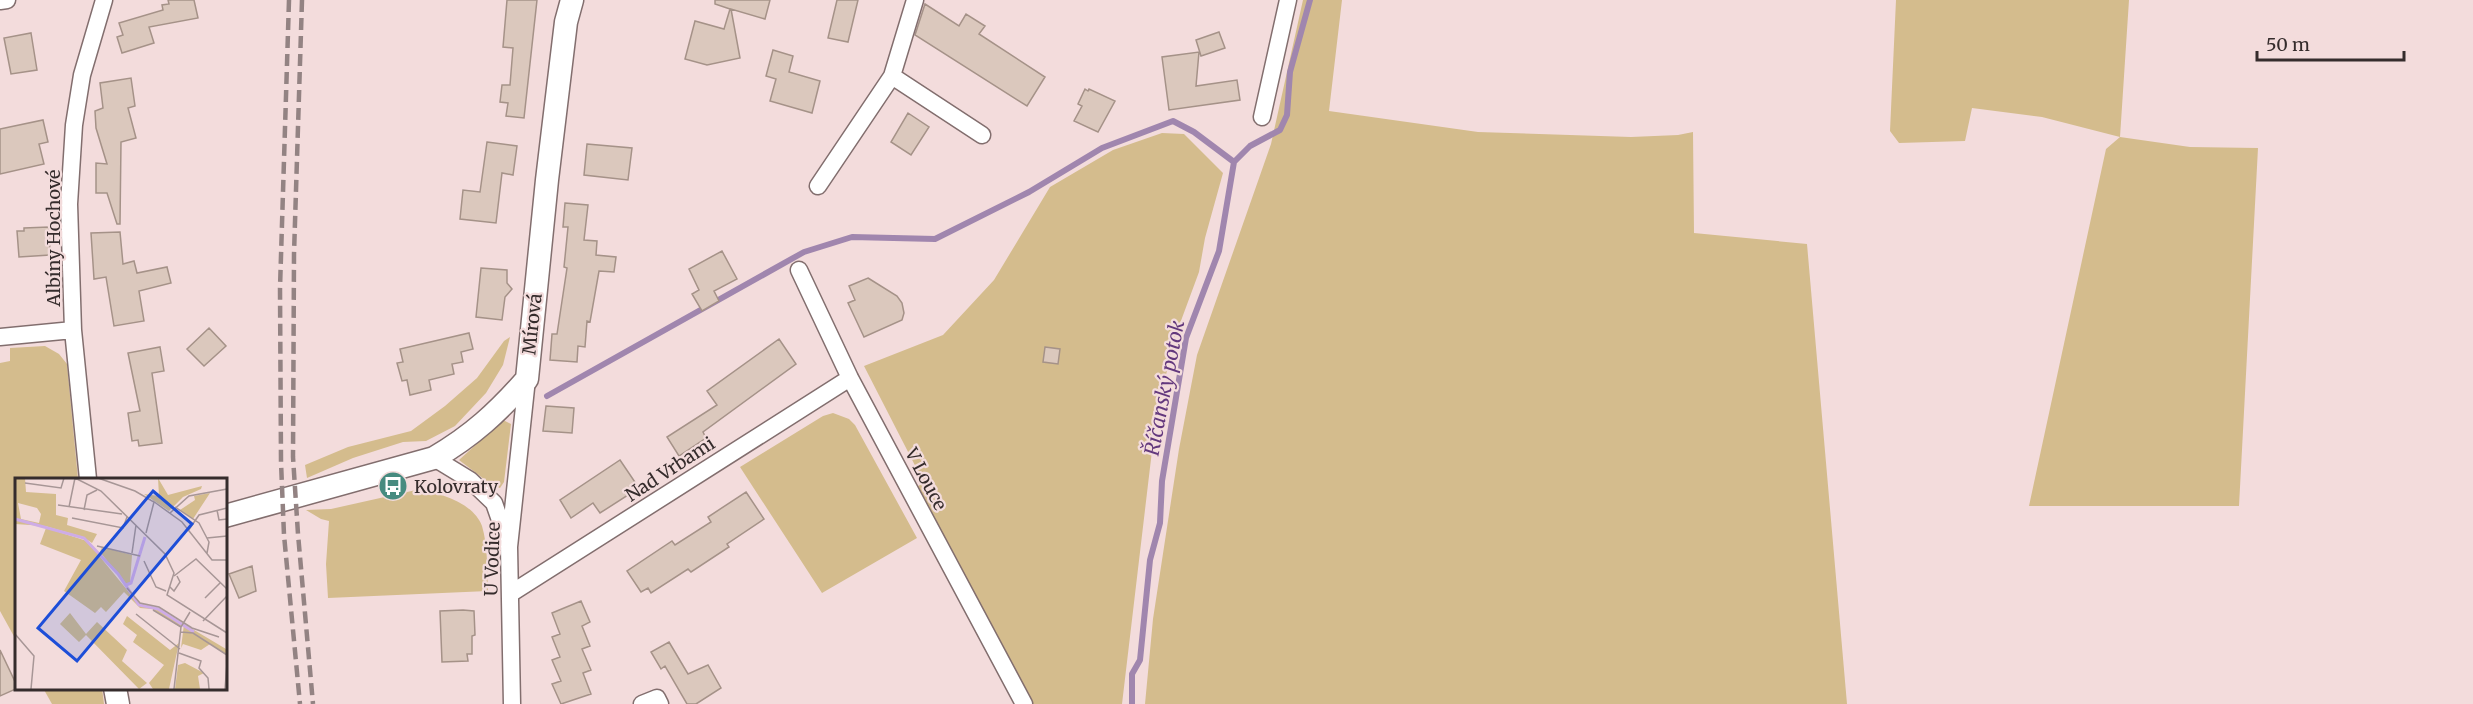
<svg xmlns="http://www.w3.org/2000/svg" width="2473" height="704" viewBox="0 0 2473 704" font-family="Merriweather,serif">
	<style>
		.green { fill: #d4bc8d }
		.lines { fill: none; stroke-linecap: round; stroke-linejoin: round }
		.stream { stroke: #a086ae; stroke-width: 6 }
		.building { fill: #dbc8bd; stroke: #a59288; stroke-width: 1.5 }
		.street-casing { stroke: #826e6e; stroke-width: 19 }
		.secondary-casing { stroke: #826e6e; stroke-width: 25 }
		.street { stroke: #fff; stroke-width: 16 }
		.secondary { stroke: #fff; stroke-width: 22 }
		.rail { stroke: #938383; stroke-width: 4.5; stroke-dasharray: 12 6; stroke-linecap: butt }
		.labels { text-anchor: middle; dominant-baseline: central; stroke-width: 4.5; stroke-linejoin: round; paint-order: stroke }
		.street-label { font-size: 18px; fill: #352c2c; stroke: #f3dcdc }
		.poi-label { font-size: 18px; fill: #352c2c; stroke: #f3dcdc; text-anchor: start }
		.water-label { font-size: 20px; font-style: italic; fill: #63387d; stroke: #f3dcdc }
		.inset-river { fill: none; stroke: #ceace6; stroke-width: 3 }
		.inset-road { fill: none; stroke: #a79696; stroke-width: 1.5 }
		.view { fill: #1d4ed8; fill-opacity: 0.15; stroke: #1d4ed8; stroke-width: 3 }
		.inset-edge { fill: none; stroke: #352c2c; stroke-width: 3 }
	</style>
	<rect width="100%" height="100%" fill="#f3dcdc"/>
	<path class="green" d="M1303 0H1342L1329 111 1478 132 1631 137 1678 135 1693 132 1694 233 1807 244 1847 704H1145L1153 619 1179 449 1197 355 1271 144Z
		M1896 0H2129L2120 137 2190 147 2258 148 2239 506H2029L2106 149 2120 137 2042 117 1972 108 1965 141 1899 143 1890 131Z
		M1162 133 1184 134 1223 173 1205 238 1199 272 1175 337 1156 417 1122 704H1030L918 486 924 483 864 366 943 335 994 280 1050 187 1113 150Z
		M510 337 503 365 486 393 455 426 426 441 403 442 353 458 307 478 305 465 348 447 411 431 445 406 477 378 504 341Z
		M45 346 59 354 67 364 78 479H16V640L0 611V363L10 361V348Z
		M833 413 849 419 855 425 917 538 822 593 740 467 823 416Z
		M503 420 511 424 504 482 500 488 493 486 459 460Z
		M416 490C438 492 473 502 482 526 488 546 487 570 488 591L328 598 326 564 329 521 321 519 306 510 331 509Z
		M43 688H102L104 704H52Z"/>
	<g class="lines">
		<path class="stream" d="M547 396 804 252 852 237 935 239 1029 192 1102 148 1173 121 1194 132 1234 162
			M1132 704V674L1140 660 1150 560 1160 523 1162 481 1186 338 1219 251 1234 162 1250 146 1280 130 1287 115 1290 72 1310 0"/>
	</g>
	<path class="building" d="M168 0H194L198 18 149 27 154 43 122 53 117 37 123 35 119 23 163 10 162 5 169 4Z
		M507 0H537L524 118 506 116 508 103 500 102 502 85H510L513 48 503 47Z
		M715 0H770L765 19 731 9 740 58 707 65 685 59 695 21 724 29 730 9 715 4Z
		M837 0H858L848 42 828 38Z
		M925 4 959 26 966 14 985 26 979 34 1045 77 1027 106 915 35Z
		M1219 32 1225 48 1201 56 1196 40Z
		M31 33 37 70 11 74 4 38Z
		M773 50 793 56 789 72 820 81 812 113 770 101 776 79 766 76Z
		M1199 52 1196 86 1237 80 1240 100 1169 110 1162 57Z
		M131 78 135 106 128 108 136 138 121 142 120 224H117L107 193H96V163L107 164 96 128 95 111 103 108 100 83Z
		M1085 89 1088 91 1089 89 1115 101 1098 132 1074 121 1082 106 1078 104Z
		M908 113 929 127 911 155 891 142Z
		M43 120 48 142 39 144 44 164 0 174V129Z
		M487 142 517 146 513 175 502 173 496 223 460 219 463 190 480 192Z
		M587 144 632 148 628 180 584 175Z
		M565 203 588 205 584 240 597 241 596 255 616 257 614 272 599 271 590 322 587 321 585 347 578 346 577 362 550 360 552 334H557L567 268 564 267 568 227H563Z
		M49 227 50 255 19 257 17 231H24V228Z
		M120 232 123 264 134 261 137 273 167 267 171 283 139 291 144 321 114 326 106 277 94 279 91 233Z
		M722 251 737 279 714 291 719 301 702 311 692 294 699 290 689 269Z
		M481 268 507 270V283L512 289 505 297 502 320 476 317Z
		M868 278 897 296 902 303 904 313 902 320 864 337 848 303 855 300 849 286Z
		M209 328 226 346 204 366 187 349Z
		M469 333 473 349 461 352 463 362 452 364 454 374 429 380 431 390 410 395 407 380 402 381 397 363 403 362 400 349Z
		M779 339 796 364 703 432 706 438 679 456 667 437 717 405 707 391Z
		M160 347 164 371 152 373 162 443 139 446 138 440 132 441 128 413 140 411 128 353Z
		M1045 347 1060 349 1058 364 1043 362Z
		M546 406 574 408 572 433 543 431Z
		M620 460 639 488 600 513 593 503 571 518 560 500Z
		M746 492 764 519 727 544 729 547 691 572 688 569 651 593 648 588 641 592 627 571 672 541 675 545 711 522 708 517Z
		M252 566 256 591 239 598 229 574Z
		M581 601 590 622 582 626 590 646 582 649 591 670 583 673 591 694 561 704 552 684 561 681 552 660 560 657 552 637 560 634 552 613Z
		M463 610 474 611 475 635 472 636V654H467L468 661 442 662 440 611Z
		M669 642 688 674 708 665 721 688 696 704H687L665 666 661 669 651 652Z
		M0 650 18 688 0 696Z"/>
	<g class="lines">
		<g class="street-casing">
			<path id="street" d="M0 1 7 0
				M892 76 982 135
				M1262 117 1288 0
				M818 186 892 76 915 0
				M799 270 850 378 1024 704
				M0 337 73 330
				M434 458 470 480 494 503 508 543
				M88 479 73 330 69 204 74 125 82 75 104 0
				M510 594 850 378
				M512 704 509 547 527 379
				M642 704 657 698 660 704"/>
		</g>
		<g class="secondary-casing">
			<path id="secondary" d="M225 516 434 458C472 436 498 412 527 379L547 180 566 22 572 0
				M115 688 118 704"/>
		</g>
		<use href="#street" class="street"/>
		<use href="#secondary" class="secondary"/>
		<path class="rail" d="M289 0 280 288 281 462 284 535 300 704
			M302 0 294 254 293 457 298 534 313 704"/>
	</g>
	<defs>
		<g id="bus-disc" transform="scale(1.5)"><circle r="9.5" fill="#478b80" stroke="#f3dcdc"/><path d="M-5-6H5V4H4V6H2V4H-2V6H-4V4H-5ZM-3.5-4V0h7V-4ZM-3.5 1.2v1.5H-2V1.2ZM2 1.2v1.5H3.5V1.2Z" fill="#fff"/></g>
	</defs>
	<g fill-rule="evenodd">
		<use href="#bus-disc" x="393" y="486"/>
	</g>
	<g class="labels">
		<g class="street-label">
			<text transform="translate(53 238) rotate(-90)">Albíny Hochové</text>
			<text transform="translate(532 324) rotate(-84)">Mírová</text>
			<text transform="translate(670 469) rotate(-33)">Nad Vrbami</text>
			<text transform="translate(926 479) rotate(62)">V Louce</text>
			<text transform="translate(492 559) rotate(-88)">U Vodice</text>
		</g>
		<g class="poi-label">
			<text x="414" y="486">Kolovraty</text>
		</g>
		<g class="water-label">
			<text transform="translate(1164 388) rotate(-79)">Říčanský potok</text>
		</g>
	</g>
	<g transform="translate(15 478)">
		<rect width="212" height="212" fill="#f3dcdc"/>
		<path d="M0 0H10L11 14 41 16V37L53 40 52 47 82 56 77 65 68 59 30 48 0 46ZM3 25 22 30 26 36 24 45 6 41ZM143 0 153 17 187 8 186 11 168 19 154 33 129 16 144 18ZM195 15 178 41 165 32 180 22 179 18ZM31 50 72 63 122 124 145 131 167 146 165 149 137 131 125 130 109 114 91 134 86 129 80 135 49 113 66 82 25 66ZM87 69 117 77 115 105 111 106 85 74ZM55 135 71 156 82 144 112 172 107 183 132 205 124 211 71 157 64 164 45 146ZM112 138 155 172 164 165 154 211H138L134 205 149 187 118 164 122 157 108 146ZM169 146 211 171V176L195 166 186 172 168 166 166 170ZM170 185 189 195 183 198 185 211H160L163 187Z" fill="#d4bc8d" fill-rule="evenodd"/>
		<path class="inset-river" d="M0 41 69 60 103 96 124 127 143 131 179 154M111 107 116 105 130 59"/>
		<path class="inset-road" d="M60 0 86 13 150 76 159 95 152 117 212 155M83 0 120 13 139 24 131 55M10 5 46 10 49 0M138 23 167 44 197 82H212M43 27 107 36M54 29 60 0M160 29 184 45 194 64 192 75M69 32 72 17 82 12M202 32 204 42 212 41M155 35 174 18 212 11M57 40 108 50 112 39M173 53 184 37 212 30M192 60 212 58M82 68 125 78M117 75 121 47M129 83 141 109 151 113M159 98 181 81 212 111M155 109 159 113 165 104 162 98M112 110 125 125 144 129 177 150 204 159M190 120 205 105M138 132 166 149M121 136 165 171M188 143 212 118M166 154 178 155 212 177M0 156 19 178 16 211M164 175 186 183 184 190 193 200 194 211M159 211 166 149 175 134M210 211 212 185"/>
		<path class="view" d="M138 13 177 46 62 183 23 150Z"/>
		<rect width="212" height="212" class="inset-edge"/>
	</g>
	<path d="M2257 51v9h147v-9" fill="none" stroke="#352c2c" stroke-width="3"/>
	<text x="2266" y="51" font-size="18" fill="#352c2c" stroke="#f3dcdc" stroke-width="4.5" paint-order="stroke">50 m</text>
</svg>
